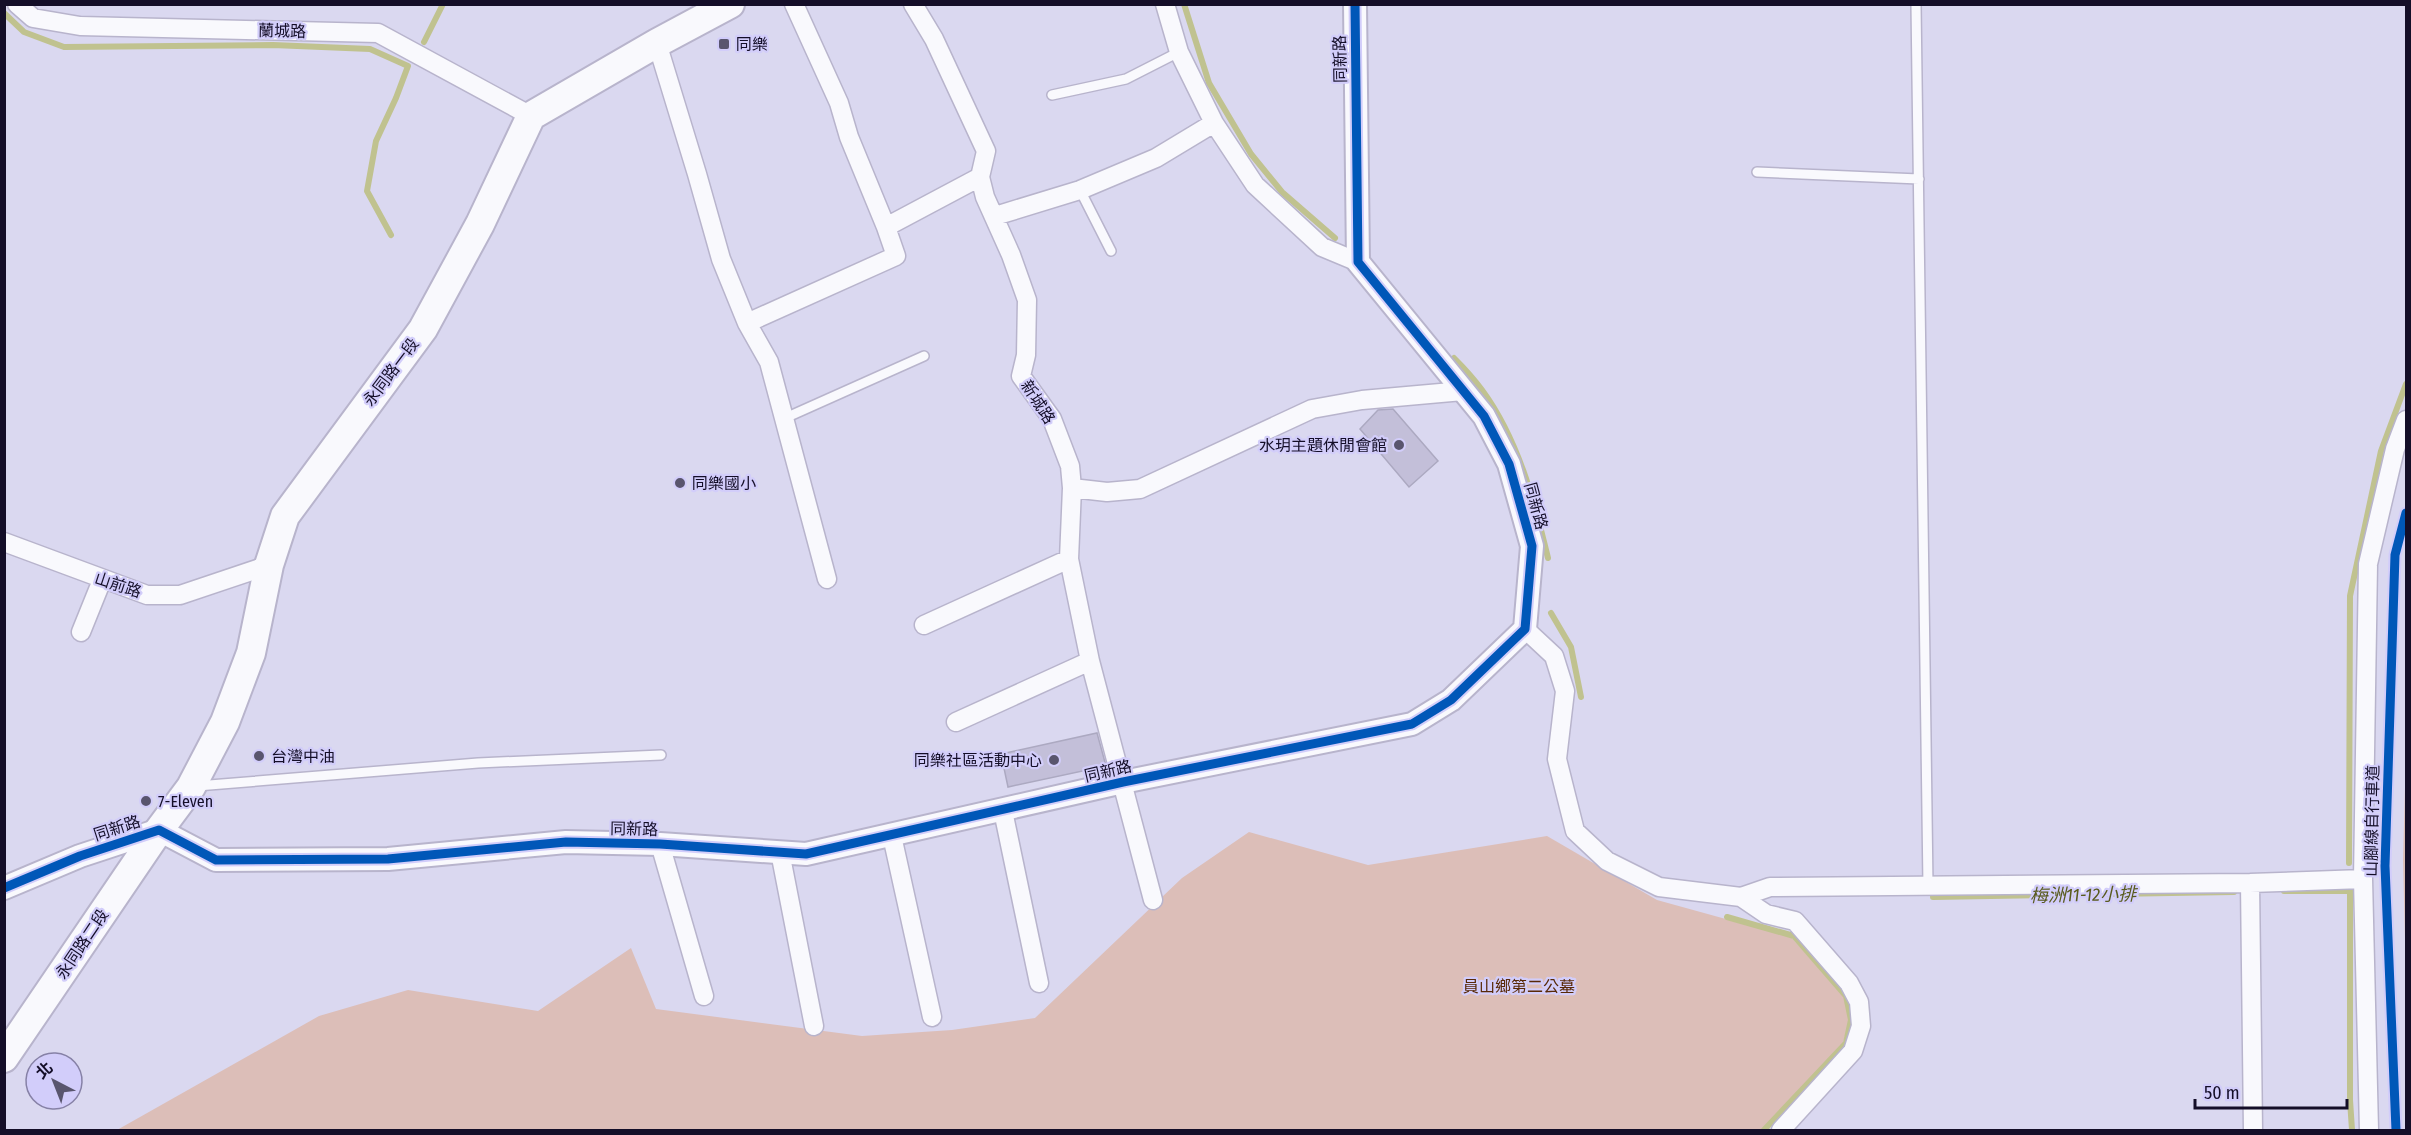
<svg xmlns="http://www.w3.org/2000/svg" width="2411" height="1135" viewBox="0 0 2411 1135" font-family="'Fira Sans Condensed','Noto Sans TC',sans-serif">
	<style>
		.green { fill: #dcbeb8 }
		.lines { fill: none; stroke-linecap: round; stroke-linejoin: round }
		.stream { stroke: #c0c28f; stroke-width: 6 }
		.building { fill: #c3bfd9; stroke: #aca9c1; stroke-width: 1.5 }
		.service-casing { stroke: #b8b4cc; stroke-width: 12 }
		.minor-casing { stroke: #b8b4cc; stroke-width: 21 }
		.tertiary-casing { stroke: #b8b4cc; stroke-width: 26 }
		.primary-casing { stroke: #b8b4cc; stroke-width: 32 }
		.service { stroke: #f9f9fd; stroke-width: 9 }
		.minor { stroke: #f9f9fd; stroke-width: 18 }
		.tertiary { stroke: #f9f9fd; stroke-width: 22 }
		.primary { stroke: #f9f9fd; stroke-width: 28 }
		.cycleway-casing { stroke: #d2cdfa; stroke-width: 13 }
		.cycleway { stroke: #0057b8; stroke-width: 9 }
		.poi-dot { fill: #59556e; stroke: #d2cdfa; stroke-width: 2 }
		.labels { text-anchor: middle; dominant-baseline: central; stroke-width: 4.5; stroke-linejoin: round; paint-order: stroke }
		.street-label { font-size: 16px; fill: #140e28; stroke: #d2cdfa }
		.poi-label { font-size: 16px; fill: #140e28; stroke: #d2cdfa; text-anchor: start }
		.park-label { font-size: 16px; fill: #582907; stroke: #d2cdfa }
		.water-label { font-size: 18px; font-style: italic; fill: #595b1e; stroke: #d2cdfa }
	</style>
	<rect width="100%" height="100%" fill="#dad8f0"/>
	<path class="green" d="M2406 752V980L2403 860Z
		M1249 832 1368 865 1547 836 1657 900 1791 937 1844 996 1849 1021 1843 1043 1762 1130H117L319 1016 408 990 538 1011 631 948 656 1009 862 1036 952 1030 1035 1018 1182 878Z"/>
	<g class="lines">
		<path class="stream" d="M1184 4 1209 83 1251 154 1282 192 1335 238
			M4 13 24 32 64 47 273 45 370 49 408 66 396 98 376 141 367 191 391 235
			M424 42 443 4
			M1454 358C1464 368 1474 379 1482 390 1518 439 1534 500 1548 558
			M1551 613 1571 647 1581 697
			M2349 863 2350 596 2381 451 2406 384
			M2350 890V1100L2352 1130
			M2284 891H2350
			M1933 897 2234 892
			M1727 917 1794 936 1846 996 1851 1020 1846 1043 1764 1130"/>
	</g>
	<path class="building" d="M1393 409 1438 461 1409 487 1360 429 1378 410Z
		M1097 733 1106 766 1008 787 1001 754Z"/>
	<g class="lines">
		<g class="service-casing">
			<path id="service" d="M1916 4 1928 886
				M1052 95 1126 79 1179 52
				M1757 172 1919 179
				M1080 190 1111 251
				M783 419 924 356
				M197 786 478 763 661 755"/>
		</g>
		<g class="minor-casing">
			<path id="minor" d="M17 4 33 18 80 26 378 33 531 116
				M913 4 934 39 986 151 980 177 985 197 1011 255 1027 300 1026 355 1021 376 1052 419 1070 466 1072 488 1069 559 1090 661 1153 900
				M1165 4 1179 52 1214 123 1255 185 1322 247 1358 262
				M657 43 697 174 721 259 747 323 769 362 827 579
				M995 216 1080 190 1156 158 1214 123
				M886 227 980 177
				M747 323 896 256 886 227 849 137 839 103 794 4
				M1072 488 1107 492 1140 489 1312 409 1362 400 1463 391
				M4 542 147 595H180L269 565
				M924 625 1069 559
				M1525 629 1554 656 1565 691 1557 759 1575 831 1607 861 1659 887 1741 897 1766 914 1795 921 1849 983 1859 1002 1861 1026 1853 1051 1781 1130
				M81 632 102 580
				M956 722 1090 661
				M1003 811 1039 983
				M892 836 932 1017
				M660 844 704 996
				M780 852 814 1026
				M2250 883 2253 1130
				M1741 897 1770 887 2250 883 2363 879
				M2369 1130 2363 879 2368 564 2395 449 2406 420"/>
		</g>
		<g class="tertiary-casing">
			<path id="tertiary" d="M4 888 80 856 159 830 216 860 388 859 566 842 660 844 806 854 1123 782 1412 724 1451 700 1525 629 1532 546 1509 464 1484 416 1358 262 1355 4"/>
		</g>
		<g class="primary-casing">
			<path id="primary" d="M4 1058 159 830 191 787 225 722 251 653 269 565 285 516 423 329 480 224 531 116 657 43 730 4"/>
		</g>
		<use href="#service" class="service"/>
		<use href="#minor" class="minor"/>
		<use href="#tertiary" class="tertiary"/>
		<use href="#primary" class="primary"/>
		<g class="cycleway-casing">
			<path id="cycleway" d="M4 888 80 856 159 830 216 860 388 859 566 842 660 844 806 854 1123 782 1412 724 1451 700 1525 629 1532 546 1509 464 1484 416 1358 262 1355 4
				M2396 1130 2385 866 2395 555 2406 513"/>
		</g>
		<use href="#cycleway" class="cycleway"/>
	</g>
	<g class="poi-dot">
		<rect x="718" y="38" width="12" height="12" rx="3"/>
		<circle cx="1399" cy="445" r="6"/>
		<circle cx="680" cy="483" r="6"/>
		<circle cx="259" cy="756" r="6"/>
		<circle cx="1054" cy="760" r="6"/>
		<circle cx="146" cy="801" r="6"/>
	</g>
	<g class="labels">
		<g class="street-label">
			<text transform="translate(282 31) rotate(1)">蘭城路</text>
			<text transform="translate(1340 59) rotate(-91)">同新路</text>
			<text transform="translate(391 372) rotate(-53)">永同路一段</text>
			<text transform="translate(1038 402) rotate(57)">新城路</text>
			<text transform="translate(1536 506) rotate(75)">同新路</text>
			<text transform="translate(118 585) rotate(18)">山前路</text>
			<text transform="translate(1108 771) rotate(-13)">同新路</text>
			<text transform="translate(2372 821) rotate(-89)">山腳線自行車道</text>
			<text transform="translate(117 828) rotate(-18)">同新路</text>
			<text transform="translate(634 829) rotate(1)">同新路</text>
			<text transform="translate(82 944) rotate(-56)">永同路二段</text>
		</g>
		<g class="poi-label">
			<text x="736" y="44">同樂</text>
			<text x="1387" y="445" text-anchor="end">水玥主題休閒會館</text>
			<text x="692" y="483">同樂國小</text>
			<text x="271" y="756">台灣中油</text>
			<text x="1042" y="760" text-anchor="end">同樂社區活動中心</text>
			<text x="158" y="801">7-Eleven</text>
		</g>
		<g class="park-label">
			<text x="1519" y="986">員山鄉第二公墓</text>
		</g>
		<g class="water-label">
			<text transform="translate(2083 895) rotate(-1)">梅洲11-12小排</text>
		</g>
	</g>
	<rect width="2411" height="1135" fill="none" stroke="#140e28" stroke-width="12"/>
	<g transform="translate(54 1081) rotate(318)"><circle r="28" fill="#d2cdfa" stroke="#8681a6" stroke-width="1.5"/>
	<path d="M0-4.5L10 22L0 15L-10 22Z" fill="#59556e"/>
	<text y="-9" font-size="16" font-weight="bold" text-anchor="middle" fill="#140e28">北</text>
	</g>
	<path d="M2195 1099v9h152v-9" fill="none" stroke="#140e28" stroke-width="3"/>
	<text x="2204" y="1099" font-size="18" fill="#140e28" stroke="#d2cdfa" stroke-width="4.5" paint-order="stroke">50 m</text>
</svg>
